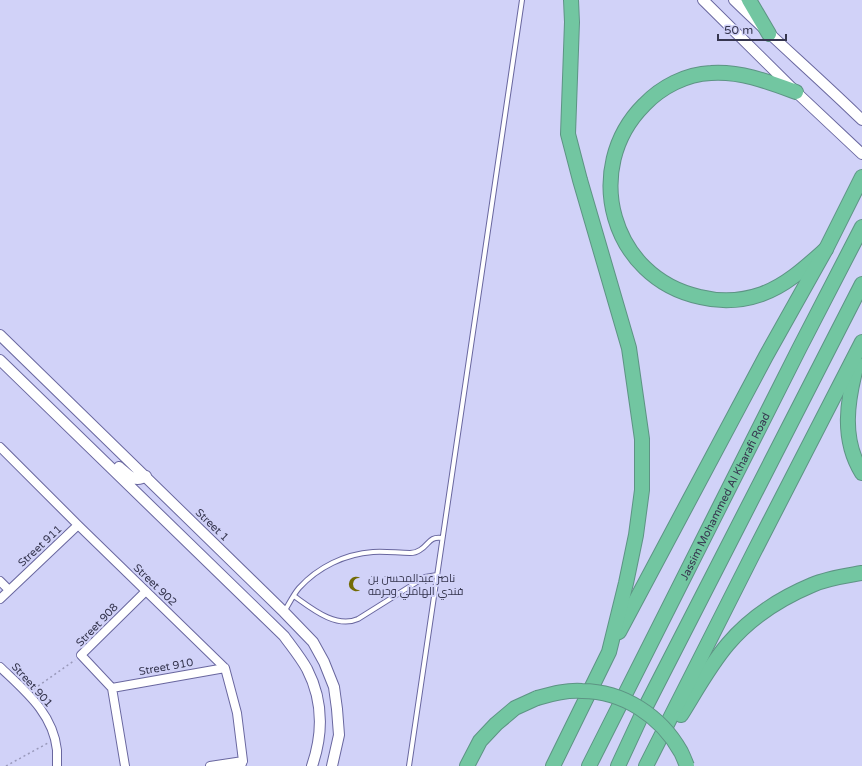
<svg xmlns="http://www.w3.org/2000/svg" width="862" height="766" viewBox="0 0 862 766" font-family="'Varela Round',Cairo,sans-serif">
	<style>
		.lines { fill: none; stroke-linecap: round; stroke-linejoin: round }
		.service-casing { stroke: #69679f; stroke-width: 6 }
		.minor-casing { stroke: #69679f; stroke-width: 10 }
		.tertiary-casing { stroke: #69679f; stroke-width: 12 }
		.motorway-casing { stroke: #5d9484; stroke-width: 16 }
		.path { stroke: #9999ba; stroke-width: 1.5; stroke-dasharray: 2 3; stroke-linecap: butt }
		.service { stroke: #fff; stroke-width: 4 }
		.minor { stroke: #fff; stroke-width: 8 }
		.tertiary { stroke: #fff; stroke-width: 10 }
		.motorway { stroke: #72c6a1; stroke-width: 14 }
		.motorway-bridge-casing { stroke: #5d9484; stroke-width: 16; stroke-linecap: butt }
		.motorway-bridge { stroke: #72c6a1; stroke-width: 14 }
		.labels { text-anchor: middle; dominant-baseline: central; stroke-width: 4; stroke-linejoin: round; paint-order: stroke }
		.street-label { font-size: 11px; fill: #36364f; stroke: #d1d2f8 }
		.poi-label { font-size: 11px; fill: #36364f; stroke: #d1d2f8; text-anchor: start }
	</style>
	<rect width="100%" height="100%" fill="#d1d2f8"/>
	<g class="lines">
		<g class="service-casing">
			<path id="service" d="M294 596C311 608 336 629 358 619L425 577 437 575
				M284 612C289 604 293 595 299 588 318 567 345 554 373 552 385 551 398 553 410 553 413 553 417 552 420 550 429 545 429 536 442 538
				M409 766 522 0"/>
		</g>
		<g class="minor-casing">
			<path id="minor" d="M0 447 78 525 225 668 237 713 243 761 241 766
				M0 581 9 590
				M0 599 78 525
				M0 667C25 691 53 713 57 750 57 755 57 761 57 766
				M112 688 225 668
				M125 766 112 688 81 655 146 591
				M210 766 243 761"/>
		</g>
		<g class="tertiary-casing">
			<path id="tertiary" d="M703 0 796 92 862 154
				M734 0C776 41 820 79 862 120
				M0 335 284 612 313 642 324 662 334 687 337 709 339 735 332 766
				M0 360 284 636C292 647 301 658 307 669 323 700 323 734 312 766
				M119 467C128 474 134 484 146 476"/>
		</g>
		<g class="motorway-casing">
			<g id="motorway">
				<path d="M749 0 769 34"/>
				<path d="M796 92C769 82 741 71 711 73 686 74 661 87 644 105 581 168 611 278 700 297 720 302 742 301 762 294 787 285 807 266 826 249"/>
				<path d="M857 364C847 401 841 439 862 473"/>
				<path d="M619 632 766 356 826 249 862 177"/>
				<path d="M681 715C696 691 710 665 728 644 750 618 781 598 812 585 828 578 845 576 862 573"/>
				<path d="M467 766 480 741 496 724 515 708 537 698"/>
				<path d="M553 766 609 652 626 583 636 535 642 490V439L629 348 580 180 568 134 572 22 571 0"/>
				<path id="s1" d="M589 766 799 349 862 227"/>
				<path d="M618 766 644 710 862 284"/>
				<path d="M646 766 754 552 862 342"/>
			</g>
		</g>
		<path class="path" d="M34 689 75 660
			M6 766 48 743"/>
		<use href="#service" class="service"/>
		<use href="#minor" class="minor"/>
		<use href="#tertiary" class="tertiary"/>
		<use href="#motorway" class="motorway"/>
		<g class="motorway-bridge-casing">
			<path id="motorway-bridge" d="M537 698C552 694 566 690 582 691 623 691 661 716 681 752 683 756 685 761 687 766"/>
		</g>
		<use href="#motorway-bridge" class="motorway-bridge"/>
	</g>
	<defs>
		<g id="mosque-bare" transform="scale(1.2)"><path d="M3.5-4.9A6 6 0 1 0 3.5 4.9A5 5 0 1 1 3.5-4.9Z" fill="#736b05" stroke="#d1d2f8" stroke-width="2.5" paint-order="stroke"/></g>
	</defs>
	<g fill-rule="evenodd">
		<use href="#mosque-bare" x="356" y="584"/>
	</g>
	<g class="labels">
		<g class="street-label">
			<text stroke="none"><textPath href="#s1" startOffset="302">Jassim Mohammed Al Kharafi Road</textPath></text>
			<text transform="translate(212 525) rotate(44)">Street 1</text>
			<text transform="translate(40 546) rotate(-43)">Street 911</text>
			<text transform="translate(155 585) rotate(44)">Street 902</text>
			<text transform="translate(97 625) rotate(-46)">Street 908</text>
			<text transform="translate(166 667) rotate(-10)">Street 910</text>
			<text transform="translate(32 685) rotate(48)">Street 901</text>
		</g>
		<g class="poi-label">
			<text x="368" y="578">ناصر عبدالمحسن بن<tspan x="368" dy="13">فندي الهاملي وحرمه</tspan></text>
		</g>
	</g>
	<path d="M718 34v6h68v-6" fill="none" stroke="#36364f" stroke-width="2"/>
	<text x="724" y="34" font-size="12" fill="#36364f" stroke="#d1d2f8" stroke-width="3" paint-order="stroke">50 m</text>
</svg>
